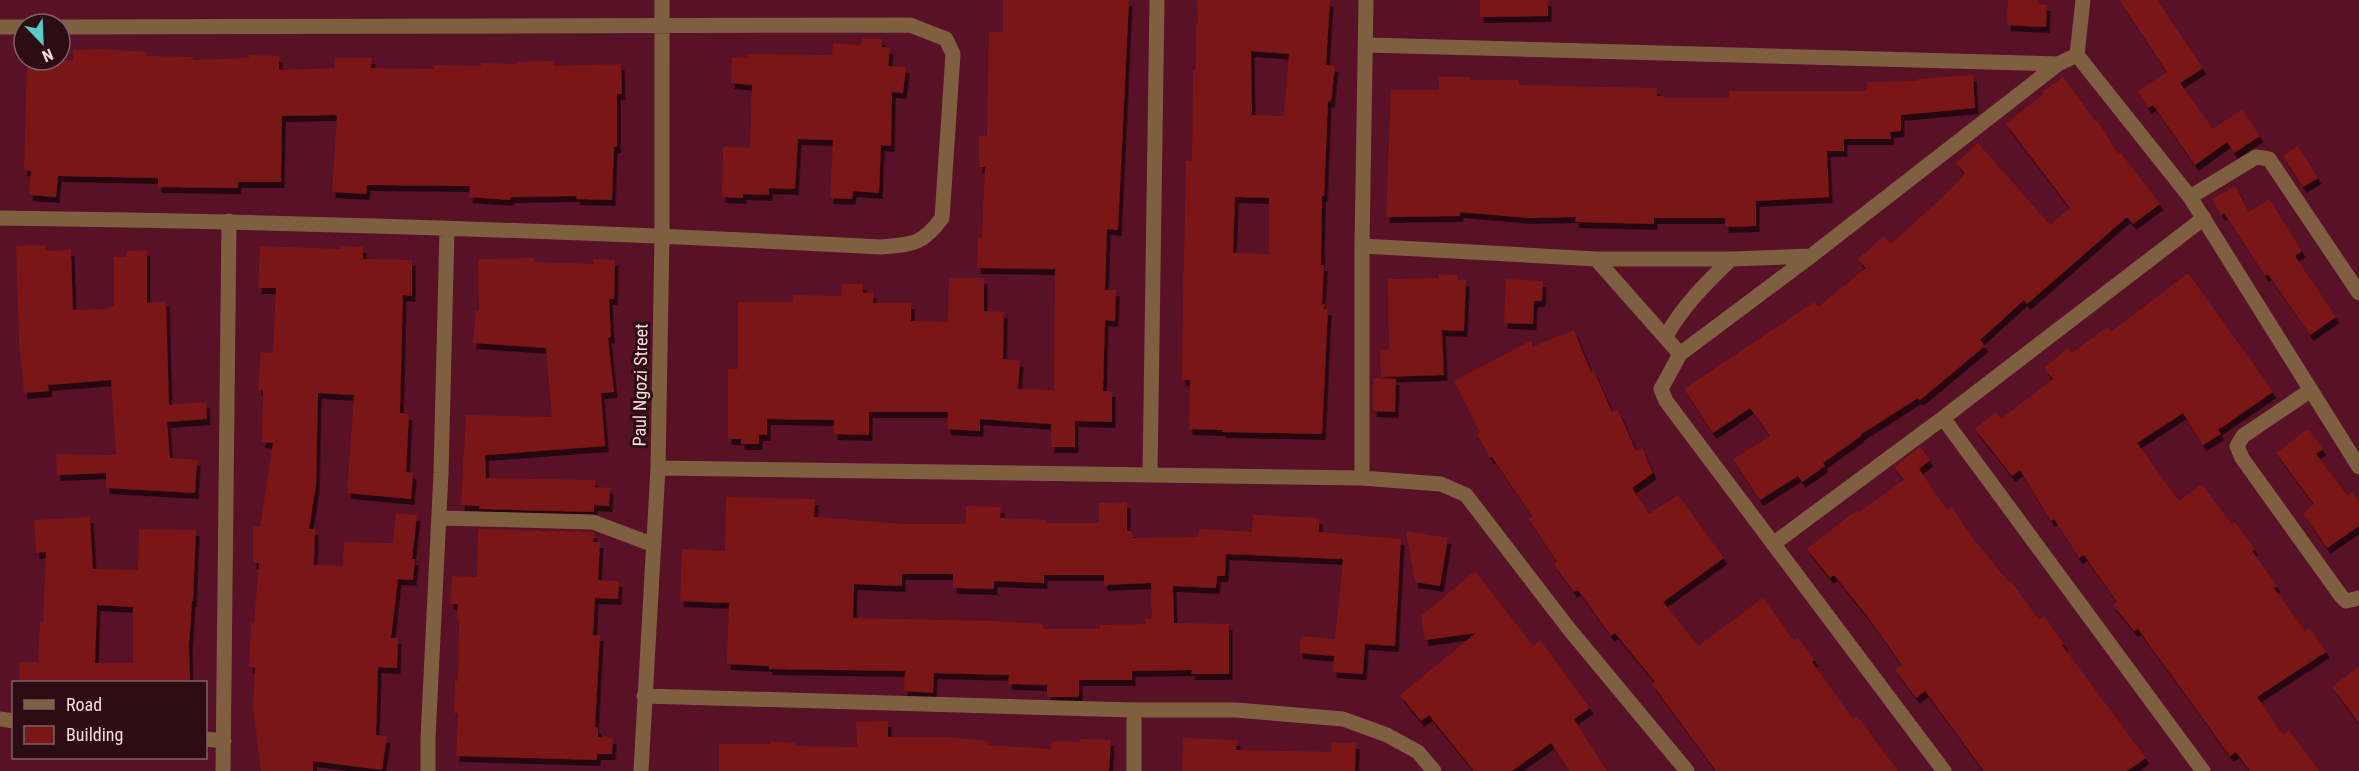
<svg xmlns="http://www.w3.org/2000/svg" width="2359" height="771" viewBox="0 0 2359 771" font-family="'Roboto Condensed',sans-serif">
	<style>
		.building { fill: #7a1613; fill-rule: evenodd; filter: url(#shadow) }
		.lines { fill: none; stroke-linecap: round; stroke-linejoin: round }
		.minor { stroke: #7e6040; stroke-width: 15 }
		.labels { text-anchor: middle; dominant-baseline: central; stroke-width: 6; stroke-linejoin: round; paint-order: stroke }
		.street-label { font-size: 18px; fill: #f9dde1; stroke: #2c0d14 }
	</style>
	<defs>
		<filter id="shadow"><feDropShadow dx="3.5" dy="6" stdDeviation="0" flood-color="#0009"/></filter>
	</defs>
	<rect width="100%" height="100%" fill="#591127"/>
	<path class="building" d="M1003 0H1129L1118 230 1107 229 1105 290H1116L1115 321 1105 320 1103 391H1112V422L1075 421V447H1051V424L980 419V431L947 429 948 412H869V435L834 434V420L767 419V435H759V444H741V439H728V369H738V302H793V295L841 296 842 284H863V293L873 292V303H911V321L948 322 949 278H984V311L1004 312 1003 359 1020 361 1018 389 1054 390 1055 269 977 268 978 237H982L985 167H979V136H987L989 32H1003Z
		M1197 0H1330L1326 65 1335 66 1331 102 1328 101 1324 196H1322L1321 265H1324L1322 304H1325L1324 309H1328L1322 434 1222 432V430L1189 429 1190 380H1182L1183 302 1186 161H1192L1193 70H1196V24H1198ZM1251 51 1289 54 1284 116 1252 115ZM1235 197 1269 198V254L1233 253Z
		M1480 0H1548V16L1480 17Z
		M2008 0H2038L2037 4 2047 5 2046 27 2007 25Z
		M2119 0H2157L2203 68 2180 83 2213 129 2242 109 2260 136 2234 153 2227 142 2195 165 2153 105 2148 108 2138 91 2167 72Z
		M862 38 882 39V47L890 48 888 66 906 67 903 93 892 92 891 146 881 145 879 193 853 191 852 199 830 198 833 140 798 139 795 189 769 188V195L743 194V198L722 197 723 147 750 148 752 85 731 83 732 57 748 58V54L832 55 833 43 861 45Z
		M103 49 147 52V56L193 57V60L249 58V55L279 56V70L335 68V58H372L371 68 434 69V65L481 66V63L517 64V62L553 61V66L621 64 622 94H617V147H614L612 200 576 199 577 196 511 197 510 200 469 197 470 186 367 185 366 194 332 192 337 116 334 115 282 116 281 182H238V188L158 187V178L58 176 56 197 29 195 31 171 24 170 27 60H73V50Z
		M1973 75 1975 108 1901 115V131L1890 132 1891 139H1844V151H1827L1829 197 1756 201V226L1725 227V218H1654V224L1575 222 1576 217 1528 218 1460 212V216L1386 217 1391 90H1439V77H1470V80H1519V85L1657 88V96H1664V98H1729V91H1867V82L1918 81V79Z
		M2063 77 2096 122 2098 121 2118 154 2120 152 2160 204 2133 224 2127 217 2027 304 2024 300 1980 340 1985 346 1920 400 1918 398 1860 435 1861 436 1823 463 1825 466 1802 482 1798 476 1760 500 1733 459 1770 436 1750 408 1713 433 1684 389 1814 302 1818 307 1866 268 1858 259 1884 236 1891 244 1936 203 1965 174 1956 163 1978 143 2050 225 2070 208 2006 124 2043 94 2042 92Z
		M2298 146 2318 178 2303 187 2283 156Z
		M2235 186 2249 212 2269 199 2302 251 2295 256 2336 317 2310 335 2268 274 2265 276 2224 213 2221 215 2212 199Z
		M45 245V251L71 250 73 310 108 309V306H114V257H126V251L147 250V303L166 301 169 405 206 402 207 419 167 422 170 458 197 460 195 493 106 488V473L57 475 56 454 116 455 111 380 48 385 49 391 24 393 19 341 16 246Z
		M260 246 341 249V246L363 247V259L412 260V296L403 295 400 413 409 414 406 472 413 473 411 499 347 493 354 395 318 393 316 485 309 529H315L314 565 343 566 344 542 393 543 396 513 417 515 412 559H415L413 580 398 579 391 638H398L397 668 378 667 376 735 387 737 382 770 313 761V771H261L253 706 255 668 249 667 251 623H254L259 563H253V527H260L273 443 262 442 263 390H258L261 352 273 353 276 288H258Z
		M534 258V262L594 264V259L615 260 614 299H609L611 337 608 338 614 392 601 393 605 446 485 455 486 478 595 480V487L610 488 609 506 594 505V512L479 509V506L461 505 466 415 552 417 546 348 473 343 476 311H479L478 259Z
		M2188 273 2273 392 2218 430 2221 434 2203 445 2183 413 2137 443 2179 501 2202 484 2232 525 2235 522 2255 549 2252 551 2277 586 2274 588 2305 631 2310 628 2326 652 2257 697 2283 735 2289 730 2319 771H2250L2236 752 2230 756 2138 629 2134 631 2113 605 2117 602 2084 555 2079 558 2054 519 2051 521 2020 470 2012 476 1975 429 1996 412 2001 419 2053 379 2044 368 2068 348 2072 353 2107 327 2111 332Z
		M1439 274 1458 275 1457 280H1466L1464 331 1442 330 1444 375 1381 377 1380 350 1389 349 1388 279 1439 278Z
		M1506 279 1543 281 1542 301H1534L1533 324 1504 323Z
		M1574 330 1591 372 1594 371 1612 412 1618 410 1636 451 1642 448 1653 473 1632 488 1649 514 1678 495 1724 558 1663 602 1698 646 1763 598 1794 641 1798 638 1815 660 1812 662 1853 719 1857 716 1898 771H1716L1652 684 1655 682 1615 633 1611 636 1578 590 1574 592 1554 565 1557 562 1528 518 1532 516 1492 457 1490 458 1477 434 1480 432 1454 381 1532 340V347Z
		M1374 378 1396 379 1395 412 1373 411Z
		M2308 429 2323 449 2316 454 2347 495 2352 492 2359 502V526L2327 548 2303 513 2314 504 2276 453Z
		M1920 447 1930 460 1919 469 1947 510 1952 507 1971 536 2008 581 2010 580 2039 620 2044 616 2064 644 2062 645 2146 758 2127 771H1984L1925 691 1916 698 1895 670 1902 665 1867 616 1834 575 1830 578 1807 549 1857 510 1859 512 1904 480 1894 467Z
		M726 497 815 499 814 517 904 524H966V506L1001 507 1000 518 1046 520V523H1099V503L1127 502V531H1132L1133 538 1198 537 1199 529 1252 532 1253 515 1319 518V532L1401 539 1395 646 1365 644 1363 674 1333 672 1334 656 1299 653 1301 636 1335 639 1343 559 1226 554 1225 576H1217L1216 588 1173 586 1174 623 1229 624V674H1191L1192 670 1132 671V680H1079V697H1047V685L1008 684 1009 675 934 673 933 693 904 691 905 671 769 669V666L727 664 729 603 680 601 682 549 725 551ZM902 574H953V588L994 589V581L1044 583V575H1104V585L1151 583 1152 619H1145L1146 624 1100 625V629H1043V624L993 621 853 618 854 584 902 586Z
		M90 517 93 569 138 570 139 529 196 530 193 601H192L189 645 190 682H19L20 662H38L40 621 43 622 46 552 36 553 34 520ZM97 605 133 607V663H95Z
		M478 529 591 532 594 533 593 542H600L598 580 619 581 618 599 595 598 593 635H600L595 727 598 728V737L613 738 612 754H597V760L456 756 458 713H454L455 681H458L459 619 457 618 458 604H450L452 576 477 577Z
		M1406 531 1448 538 1440 586 1415 582Z
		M1475 571 1533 646 1540 640 1590 708 1574 719 1607 771H1569L1551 743 1512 771H1474L1429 715 1421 721 1400 695 1476 633 1425 640 1421 616Z
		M2359 666V723L2332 687Z
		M888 721V737H945L989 741 988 745 1051 749 1052 741 1080 742V739L1111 740 1109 771H719V744H771V741L795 743V746L857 747 856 722Z
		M1183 738 1237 740 1236 750 1331 752 1332 743H1356L1355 771H1182Z"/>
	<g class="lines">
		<path class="minor" d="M2083 0 2077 55 2190 197 2359 467
			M0 27H24
			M1367 45 2058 64
			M2190 197 2256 157 2269 159 2359 293
			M0 218C294 222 587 231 881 247 913 244 922 245 942 218L953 54 946 39 910 25 60 27
			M1362 246 1596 259H1731L1811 256
			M1596 259 1680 354
			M1666 336C1683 306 1706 283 1731 259
			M2311 390 2243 436 2237 446 2242 458 2341 596 2346 601 2359 598
			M658 468 1362 478 1441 484 1466 495 1569 629 1687 771
			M1150 475 1157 0
			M1362 478V246L1366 0
			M439 518 593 522 654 545
			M1773 544 1943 418
			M644 696 1134 710H1236L1343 719 1387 735 1418 752 1434 771
			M1134 710V771
			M0 719 14 721
			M206 739 224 741
			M223 771 229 221
			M428 771V738L441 473 447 229
			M641 771 658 468 662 235V0
			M1944 771 1666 401 1661 389 1680 354 1811 256 2058 64 2077 55
			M2203 771 1943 418 2204 218"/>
	</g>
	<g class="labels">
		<g class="street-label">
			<text transform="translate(640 385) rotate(-89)">Paul Ngozi Street</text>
		</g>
	</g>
	<rect x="12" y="681" width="195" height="78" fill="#2c0d14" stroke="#7e6066" stroke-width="1.5"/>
	<rect x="24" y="700" width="30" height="9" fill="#7e6040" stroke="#7e6066" stroke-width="1.5"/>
	<text x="66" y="711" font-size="18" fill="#f9dde1">Road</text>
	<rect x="24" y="726" width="30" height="18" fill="#7a1613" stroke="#7e6066" stroke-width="1.5"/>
	<text x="66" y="741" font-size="18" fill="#f9dde1">Building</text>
	<g transform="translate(42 42) rotate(157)"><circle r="28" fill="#2c0d14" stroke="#7e6066" stroke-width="1.5"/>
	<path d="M0-4.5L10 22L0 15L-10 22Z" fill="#56cec4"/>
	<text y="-9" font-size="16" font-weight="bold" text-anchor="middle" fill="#f9dde1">N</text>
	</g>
</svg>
